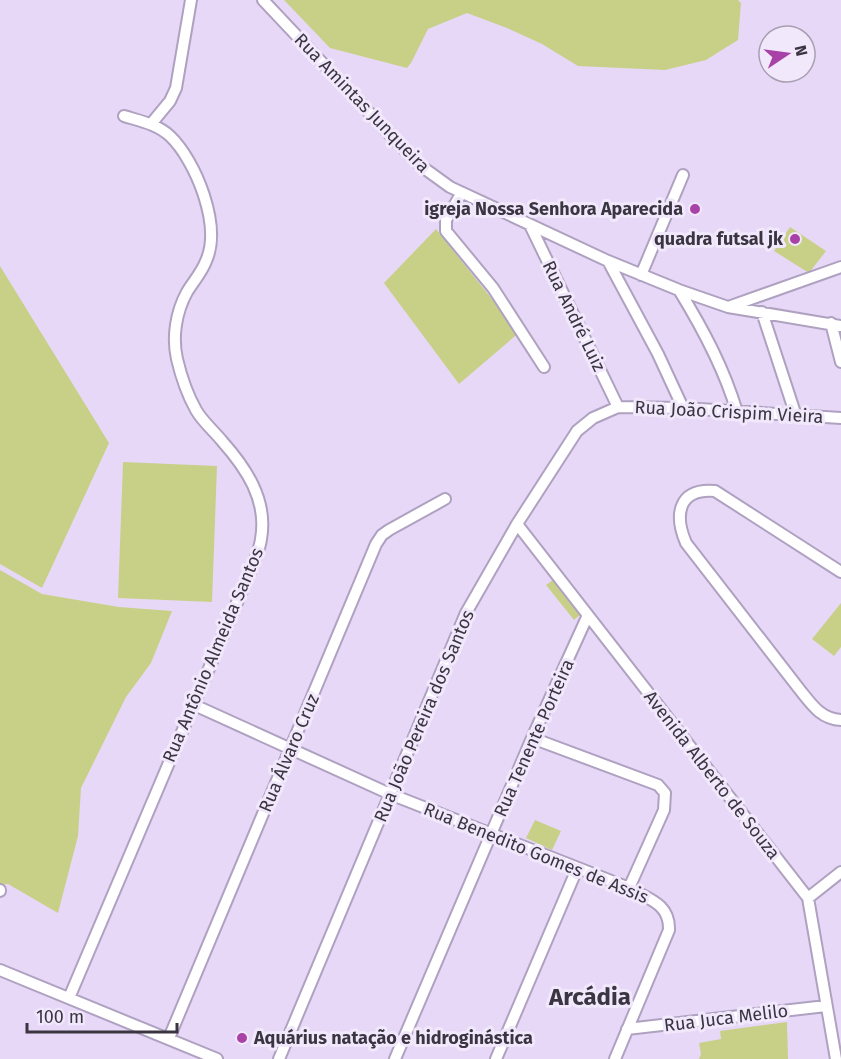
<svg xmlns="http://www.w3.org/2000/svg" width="841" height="1059" viewBox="0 0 841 1059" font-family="'Fira Sans',sans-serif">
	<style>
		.green { fill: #c8d088 }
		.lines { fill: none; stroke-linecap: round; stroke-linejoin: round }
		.minor-casing { stroke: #afa1c0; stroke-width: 14 }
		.minor { stroke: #fff; stroke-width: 10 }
		.poi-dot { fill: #a842a7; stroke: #f1e8fc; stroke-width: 2 }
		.labels { text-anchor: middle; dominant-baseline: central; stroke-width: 6; stroke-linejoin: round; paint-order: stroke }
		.street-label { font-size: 18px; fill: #3a3541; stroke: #f1e8fc }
		.poi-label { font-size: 18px; font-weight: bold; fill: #3a3541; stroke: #f1e8fc; text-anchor: end }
		.district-label { font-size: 24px; font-weight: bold; fill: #3a3541; stroke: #f1e8fc }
	</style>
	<rect width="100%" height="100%" fill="#e7d8f8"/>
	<path class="green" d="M284 0H738L741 3 738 40 706 60 665 70 578 66 542 44 507 28 467 13 428 29 411 63 407 68 330 48Z
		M790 227 826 251 809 273 774 251Z
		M436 229 507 318 521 331 459 384 384 283Z
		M0 266 109 443 42 588 0 564Z
		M123 462 217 466 212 602 118 598Z
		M0 570 42 594 119 607 172 611 151 663 126 697 81 788 78 836 58 913 8 884 0 885Z
		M553 580 581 614 574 620 546 585Z
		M841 603V647L834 656 812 639Z
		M535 820 561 831 552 850 526 838Z
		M787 1022 788 1059H699L701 1054 699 1043 721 1039 720 1031Z"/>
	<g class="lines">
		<g class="minor-casing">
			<path id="minor" d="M263 0 394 139 421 166 450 187 608 261 679 290 728 307 841 326
				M151 124 170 101 176 88 191 0
				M461 194 446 220V231L493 288 544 367
				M530 225 618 407
				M608 261 658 354 683 408
				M641 275 683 175
				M679 290C703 329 724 368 737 412
				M731 306 841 267
				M762 312 796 416
				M831 323 841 362
				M517 524 808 898 836 1059
				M841 572 715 491C678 488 674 515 686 543L800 690C812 705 821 719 841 720
				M192 704 390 794 629 888C649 899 670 904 669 930L615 1059
				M532 738 658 785 665 793 664 810 629 888
				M0 891V890
				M808 898 841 872
				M0 970 217 1059
				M69 998 253 565C256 556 260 548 261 539 268 500 246 468 222 441 214 431 202 421 196 410 187 394 181 376 177 359 172 337 176 312 187 292 193 282 202 272 206 261 222 226 196 161 170 136 157 124 140 121 124 116
				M627 1029 826 1006
				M169 1038 376 544 382 535 389 530 445 499
				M279 1059 466 613 517 524 577 431 593 418 618 407 683 408 841 418
				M395 1059 532 738 588 615
				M496 1059 577 869"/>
		</g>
		<use href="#minor" class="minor"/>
	</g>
	<g class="poi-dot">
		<circle cx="695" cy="209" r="6"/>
		<circle cx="795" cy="239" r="6"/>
		<circle cx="242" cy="1038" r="6"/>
	</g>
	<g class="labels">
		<g class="street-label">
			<text transform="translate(362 103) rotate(46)">Rua Amintas Junqueira</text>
			<text transform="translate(574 316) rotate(64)">Rua André Luiz</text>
			<text transform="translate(729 412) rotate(3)">Rua João Crispim Vieira</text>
			<text transform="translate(213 655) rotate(-67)">Rua Antônio Almeida Santos</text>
			<text transform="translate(424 716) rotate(-67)">Rua João Pereira dos Santos</text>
			<text transform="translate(534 738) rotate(-66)">Rua Tenente Porteira</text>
			<text transform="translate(289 753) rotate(-67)">Rua Álvaro Cruz</text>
			<text transform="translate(712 775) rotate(52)">Avenida Alberto de Souza</text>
			<text transform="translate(536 853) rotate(22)">Rua Benedito Gomes de Assis</text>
			<text transform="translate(726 1018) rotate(-7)">Rua Juca Melilo</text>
		</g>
		<g class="poi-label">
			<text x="683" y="209">igreja Nossa Senhora Aparecida</text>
			<text x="783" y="239">quadra futsal jk</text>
			<text x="254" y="1038" text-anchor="start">Aquárius natação e hidroginástica</text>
		</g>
		<g class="district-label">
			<text x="590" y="997">Arcádia</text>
		</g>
	</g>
	<g transform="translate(787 54) rotate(77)"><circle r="28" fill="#f1e8fc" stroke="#a8a0b1" stroke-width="1.5"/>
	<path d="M0-4.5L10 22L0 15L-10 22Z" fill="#a842a7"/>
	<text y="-9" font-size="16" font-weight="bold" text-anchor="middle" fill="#3a3541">N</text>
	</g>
	<path d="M27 1023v9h150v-9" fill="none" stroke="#3a3541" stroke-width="3"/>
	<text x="36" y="1023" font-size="18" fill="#3a3541" stroke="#f1e8fc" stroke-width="4.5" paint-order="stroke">100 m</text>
</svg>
